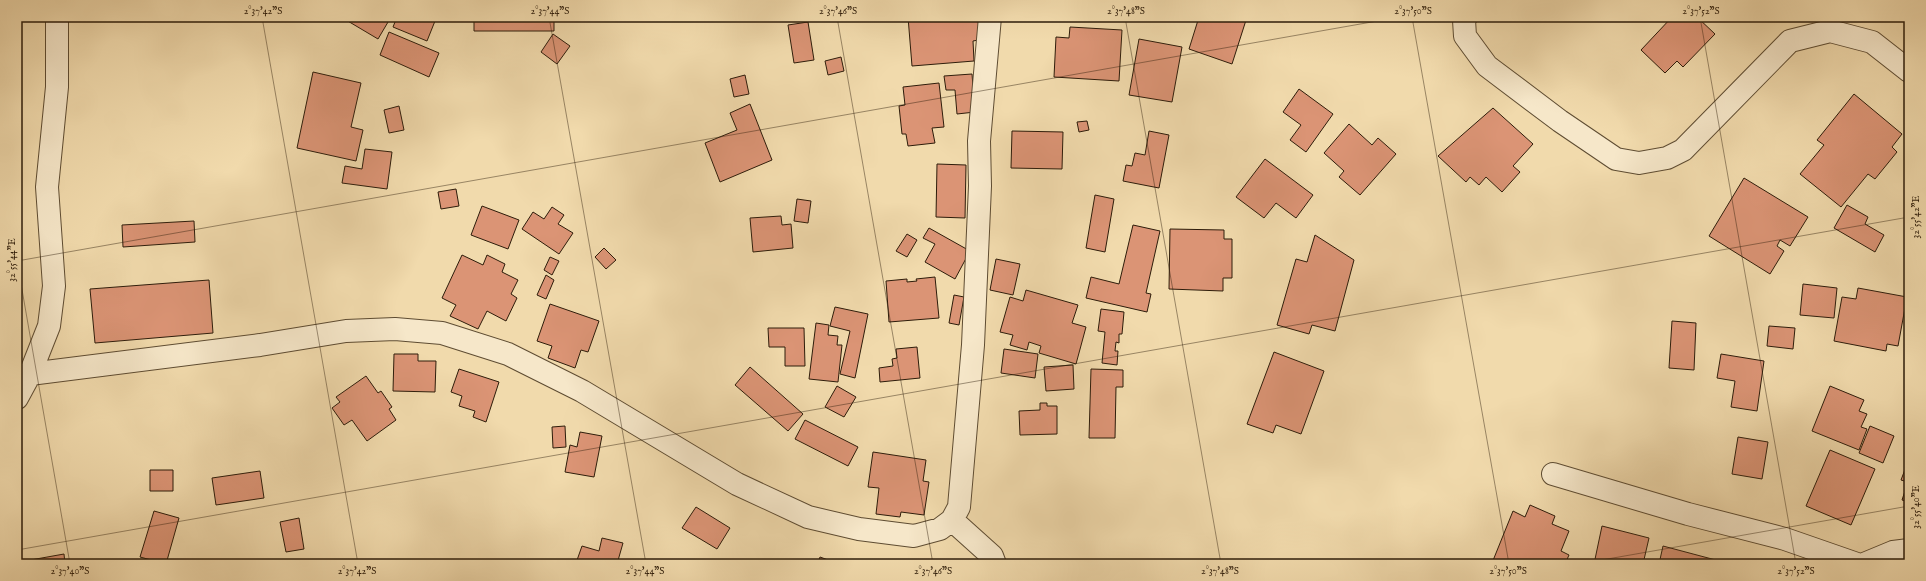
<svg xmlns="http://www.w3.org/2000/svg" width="1926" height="581" viewBox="0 0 1926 581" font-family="'IM FELL English',serif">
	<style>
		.building { fill: #db9475; stroke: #2d1c0a }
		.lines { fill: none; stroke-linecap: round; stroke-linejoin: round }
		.minor-casing { stroke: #5e4c32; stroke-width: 24 }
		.minor { stroke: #f6e7c9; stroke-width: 22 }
		.ticks { fill: none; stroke: #2d1c0a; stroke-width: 1; stroke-opacity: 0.45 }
		.neatline { fill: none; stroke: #2d1c0a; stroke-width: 1.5 }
		.ticks-label { font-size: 10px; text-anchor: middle; fill: #2d1c0a }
	</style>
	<rect width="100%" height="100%" fill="#f1daac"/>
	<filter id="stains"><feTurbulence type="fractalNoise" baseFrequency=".005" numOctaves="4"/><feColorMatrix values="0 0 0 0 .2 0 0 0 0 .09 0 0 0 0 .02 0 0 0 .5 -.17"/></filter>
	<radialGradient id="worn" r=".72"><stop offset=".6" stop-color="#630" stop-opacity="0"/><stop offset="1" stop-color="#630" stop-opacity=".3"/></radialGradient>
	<path class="building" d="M341 17H391L378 39Z
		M397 17H426L435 21 427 41 393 27Z
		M474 17H554V31H474Z
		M908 17H981L984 39 973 41 974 61 912 66Z
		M1199 17H1247L1232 64 1189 49Z
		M1672 17H1697L1715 34 1683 67 1677 61 1665 73 1641 50Z
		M808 22 814 60 794 63 788 25Z
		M1070 27 1122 30 1119 81 1054 77 1056 37 1069 38Z
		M389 32 439 53 429 77 380 55Z
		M553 34 570 46 557 64 541 52Z
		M1139 39 1182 47 1172 102 1129 95Z
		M841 57 844 71 828 75 825 61Z
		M313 72 361 83 351 127 363 130 356 161 297 148Z
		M972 74 975 112 957 114 955 90H946L944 76Z
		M745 75 749 94 734 97 730 79Z
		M939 83 944 127 932 128 935 143 908 146 906 134H902L899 106 905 105 903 87Z
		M1299 89 1333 114 1306 152 1290 140 1301 125 1283 112Z
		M1854 94 1902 134 1892 147 1897 152 1875 179 1868 174 1841 207 1800 174 1824 145 1817 140Z
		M750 104 772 160 720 182 705 143 737 130 730 113Z
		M399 106 404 130 389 133 384 110Z
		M1493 108 1533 144 1513 166 1520 172 1502 192 1486 177 1479 185 1470 177 1466 182 1438 156Z
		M1087 121 1089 130 1079 132 1077 122Z
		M1349 124 1372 145 1378 138 1396 154 1360 195 1339 177 1344 171 1324 153Z
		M1012 131 1063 132 1062 169 1011 168Z
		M1149 131 1169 135 1159 188 1123 181 1126 165 1132 166 1135 153 1145 155Z
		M365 149 392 152 387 189 342 183 345 166 362 169Z
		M1265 159 1313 195 1296 218 1276 203 1264 218 1236 197Z
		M937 164 966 165 965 218 936 217Z
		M1744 178 1808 217 1790 246 1780 240 1777 246 1784 251 1770 274 1709 236Z
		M456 189 459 206 441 209 438 192Z
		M1095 195 1114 199 1105 252 1086 248Z
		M797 199 811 201 808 223 794 221Z
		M1847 205 1868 217 1865 224 1884 235 1875 252 1834 228Z
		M482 206 519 220 508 249 471 235Z
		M552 207 564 215 558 224 573 233 559 254 522 229 533 212 544 219Z
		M781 216 782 225 791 224 793 248 753 252 750 218Z
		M194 221 195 242 123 247 122 225Z
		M1133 225 1160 231 1146 293 1151 294 1147 312 1086 298 1091 277 1119 284Z
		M929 228 970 251 955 279 925 262 935 244 923 238Z
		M1170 229 1224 230V239H1232V278H1223V291L1169 289Z
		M907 234 917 240 907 257 896 251Z
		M1315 235 1354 260 1335 331 1312 325 1309 334 1277 325 1296 259 1307 262Z
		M604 248 616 260 606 269 595 257Z
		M462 255 483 265 487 255 505 264 502 272 518 280 511 294 517 298 506 321 487 311 478 329 450 316 456 305 442 298Z
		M550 257 559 261 552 275 544 270Z
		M996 259 1020 264 1013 295 990 290Z
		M546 275 554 280 546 299 537 295Z
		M935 277 939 318 889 322 886 281 907 279V282L917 281 916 279Z
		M209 280 213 333 95 343 90 289Z
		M1803 284 1837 288 1834 318 1800 315Z
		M1858 288 1907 297 1898 346 1887 344 1886 351 1834 341 1842 297 1856 299Z
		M1026 290 1078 305 1072 323 1086 327 1076 364 1039 353 1041 346 1029 342 1027 350 1010 345 1013 335 1000 332 1010 297 1023 301Z
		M954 295 964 297 959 325 949 323Z
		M550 304 599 321 588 352 581 350 575 368 548 358 552 346 537 341Z
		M835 307 868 314 855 378 840 374 850 331 830 326Z
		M1101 309 1124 312 1122 334H1119V343L1116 342 1115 351H1118L1117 365 1102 363 1105 332 1098 331Z
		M1672 321 1696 323 1694 370 1669 368Z
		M816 323 829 325 828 335 838 336 837 345H842L838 382 809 379Z
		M1769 326 1795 328 1793 349 1767 346Z
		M768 328H804L805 366H785V347H769Z
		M917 347 920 378 880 382 879 368 893 366 892 359 897 358 896 349Z
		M1004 349 1038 354 1035 378 1001 373Z
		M1274 352 1324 371 1301 434 1276 425 1273 433 1247 424Z
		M394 354H418V361H436L435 392 393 391Z
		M1721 354 1764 361 1757 411 1731 407 1735 381 1717 378Z
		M1073 365 1074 389 1046 391 1044 367Z
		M750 367 803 414 788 431 735 385Z
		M459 369 499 382 486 422 473 417 475 411 459 406 462 396 451 392Z
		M1091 369 1123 370V387H1116L1115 438H1089Z
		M366 376 378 393 381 391 392 407 389 409 396 420 367 441 352 420 344 425 332 408 340 402 336 397Z
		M837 386 856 397 844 417 825 407Z
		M1830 386 1864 400 1859 411 1867 414 1861 427 1867 429 1859 450 1812 431Z
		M1040 403H1047V406H1057V434L1020 435 1019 411 1040 410Z
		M805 420 858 447 848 466 795 439Z
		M565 426 566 447 553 448 552 427Z
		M1870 426 1894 436 1883 463 1859 453Z
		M580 432 602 436 594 477 565 472 570 445 577 447Z
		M1738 437 1768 442 1762 479 1732 474Z
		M1830 450 1875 469 1851 525 1806 506Z
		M873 452 926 460 923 481 929 482 924 515 901 512 900 517 876 514 879 488 868 487Z
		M1909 459V502L1902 500 1908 482 1901 480Z
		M150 470H173V491H150Z
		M260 471 264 498 216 505 212 478Z
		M1530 505 1555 516 1552 524 1569 531 1561 551 1569 555 1565 564H1496L1492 563 1513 511 1525 517Z
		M696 507 730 528 717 549 682 528Z
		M154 511 179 518 166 564 140 557Z
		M299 518 304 549 286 552 280 522Z
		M1602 526 1649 538 1643 564H1594Z
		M602 538 623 543 617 564 576 563 582 546 599 551Z
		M1663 546 1727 563V564H1659Z
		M64 554 65 564H26L25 561Z
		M820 557 839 564H817Z"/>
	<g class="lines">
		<g class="minor-casing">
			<path id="minor" d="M1466 17 1464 20 1465 36 1487 66 1560 121 1616 159 1639 163 1667 158 1683 150 1790 41 1830 31 1872 42 1909 71
				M30 374 260 345 346 331 395 329 442 333 508 354 582 391 737 484 808 517 859 529 914 536 940 529 952 520 959 507 973 345 980 186 979 141 990 17
				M17 398 30 374 49 326 54 286 47 187 57 87V17
				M1553 474 1688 514 1785 539 1857 564
				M952 520 992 556 995 564
				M1864 564 1893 552 1909 550"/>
		</g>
		<use href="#minor" class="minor"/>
	</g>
	<path class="ticks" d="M262 17 358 564M549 17 646 564M837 17 933 564M1125 17 1221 564M1412 17 1509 564M1700 17 1796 564M17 261 1400 17M17 261 70 564M17 550 1909 217M1579 564 1909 506"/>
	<rect width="1926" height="581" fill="none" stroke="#f1daac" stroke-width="44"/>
	<rect x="22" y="22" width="1882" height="537" class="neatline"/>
	<g class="ticks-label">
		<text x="263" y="14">2°37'42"S</text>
		<text x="550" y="14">2°37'44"S</text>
		<text x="838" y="14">2°37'46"S</text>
		<text x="1126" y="14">2°37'48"S</text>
		<text x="1413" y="14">2°37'50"S</text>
		<text x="1701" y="14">2°37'52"S</text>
		<text transform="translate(1915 217) rotate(-90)" y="4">32°55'42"E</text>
		<text transform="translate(11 260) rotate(-90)" y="4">32°55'44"E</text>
		<text transform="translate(1915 507) rotate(-90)" y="4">32°55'40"E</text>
		<text x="70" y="574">2°37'40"S</text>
		<text x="357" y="574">2°37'42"S</text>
		<text x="645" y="574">2°37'44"S</text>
		<text x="933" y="574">2°37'46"S</text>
		<text x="1220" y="574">2°37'48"S</text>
		<text x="1508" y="574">2°37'50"S</text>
		<text x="1796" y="574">2°37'52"S</text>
	</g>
	<rect width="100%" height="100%" filter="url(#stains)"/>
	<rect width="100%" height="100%" fill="url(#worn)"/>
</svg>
